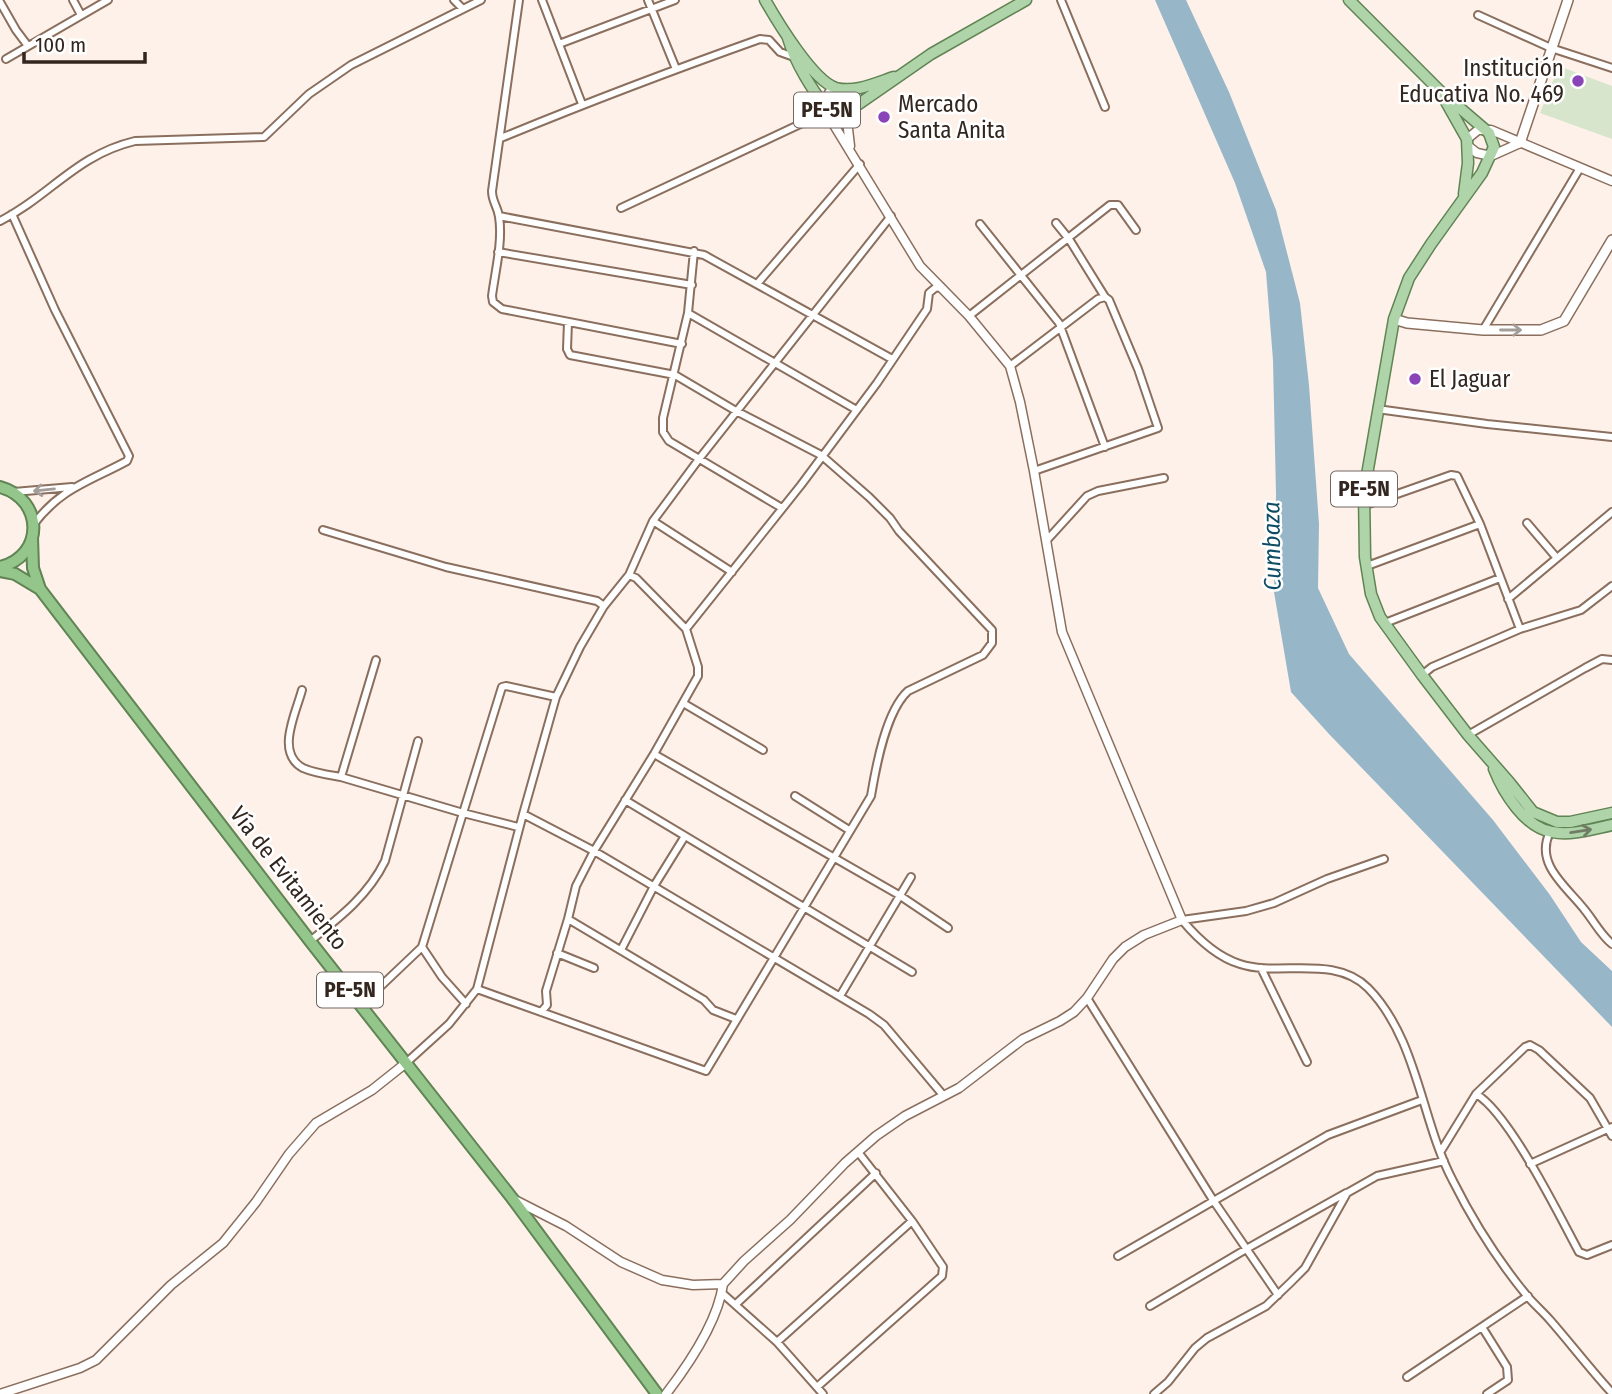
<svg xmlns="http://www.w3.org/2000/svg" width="1612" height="1394" viewBox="0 0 1612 1394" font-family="'Fira Sans Condensed',sans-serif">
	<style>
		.green { fill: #d7e5cd }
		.water { fill: #97b7c9 }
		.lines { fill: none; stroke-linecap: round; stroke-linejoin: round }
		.minor-casing { stroke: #8b6f5e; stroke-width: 10 }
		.tertiary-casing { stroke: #8b6f5e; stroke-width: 11 }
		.secondary-casing { stroke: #8b6f5e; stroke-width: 12 }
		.primary-casing { stroke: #608454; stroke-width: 13 }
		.trunk-casing { stroke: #608454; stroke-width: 14 }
		.minor { stroke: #fff; stroke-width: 6 }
		.tertiary { stroke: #fff; stroke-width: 8 }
		.secondary { stroke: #fff; stroke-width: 9 }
		.primary { stroke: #afd4a9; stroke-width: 10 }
		.trunk { stroke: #94c68c; stroke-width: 10 }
		.oneway { stroke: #a39d9a }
		.oneway2 { stroke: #707d64 }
		.poi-dot { fill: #8945b8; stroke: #fff; stroke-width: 2.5 }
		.labels { text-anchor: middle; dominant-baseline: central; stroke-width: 5; stroke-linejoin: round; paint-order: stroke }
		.shield { fill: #fff; stroke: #706762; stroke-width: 2 }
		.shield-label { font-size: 21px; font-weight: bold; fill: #32261f }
		.poi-label { font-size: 23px; fill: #32261f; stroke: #fff; text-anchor: start }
		.street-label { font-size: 23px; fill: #32261f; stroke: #fff }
		.water-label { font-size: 24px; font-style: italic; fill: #0e4b65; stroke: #fff }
	</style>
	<rect width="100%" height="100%" fill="#fef1ea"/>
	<path class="green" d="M1559 66 1612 86V139L1540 113Z"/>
	<path class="water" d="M1155 0H1186L1229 92 1276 210 1300 303 1309 385 1319 524 1318 588 1349 654 1493 820 1550 895 1581 942 1612 971V1027L1329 734 1291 692 1274 592 1276 494 1273 360 1266 272 1235 183Z"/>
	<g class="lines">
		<g class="minor-casing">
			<path id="minor" d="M73 0 81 15
				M454 0 462 8
				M519 0 492 191C492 202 498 207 499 217 503 241 495 272 492 296L493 302 502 309 682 344
				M542 0 582 104
				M648 0 676 69
				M1061 0 1105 107
				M0 2 16 30 28 46
				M1478 15 1551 48 1612 68
				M559 44 675 0
				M6 59 108 0
				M501 138C586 103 673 70 760 39L769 40 780 52 794 57
				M621 208 826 112
				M12 214 55 310 129 456 127 461C88 482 61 488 33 525
				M499 216 704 255 892 359
				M0 221C50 196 76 155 135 141L264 137 309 94 351 65 481 0
				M1056 223 1069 239 1105 297
				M980 224 1059 323 1105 447
				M694 251 688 313 663 418V432L669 441 782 508
				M498 252 692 285
				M757 284 860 164
				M688 313 855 409
				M969 316 1110 205H1118L1136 230
				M1483 330 1580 168
				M1010 366 1098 299 1105 297 1109 300 1138 369 1158 428 1034 471
				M1377 409 1487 424 1612 437
				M14 492 72 487
				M1363 506 1451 475 1457 476 1480 524 1520 629
				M653 521 732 572
				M1527 523 1556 557
				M323 530 446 567 597 601 604 606
				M1047 540 1087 496 1098 491 1164 478
				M1367 566 1480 524
				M629 575 636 578 686 629
				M1508 599 1612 512
				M1385 623 1500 578
				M376 660 341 777 463 813 502 687 506 686 556 697
				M1422 675 1432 667 1520 629 1581 610 1612 586
				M302 690C296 713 275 753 303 768 314 773 329 775 341 777
				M683 703 763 750
				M1468 735 1585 668 1602 659 1612 660
				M654 754 899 895 948 928
				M795 796 849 830
				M625 800 912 972
				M523 814 556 697 580 647 604 606 629 575 653 521 699 459 891 216
				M1550 832C1534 864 1567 887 1584 909 1594 921 1600 934 1612 944
				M568 919 704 1000 713 1010 736 1019
				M1182 920C1197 938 1217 957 1240 964 1279 977 1334 954 1368 988 1418 1039 1421 1121 1453 1181 1473 1221 1499 1262 1528 1297 1535 1305 1543 1312 1550 1320 1571 1344 1590 1369 1612 1393
				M1182 920 1246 911 1274 903 1327 879 1384 859
				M310 941C339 918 368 896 385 861L418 741
				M422 947 442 977 466 1004
				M621 950 654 886 685 836
				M557 953 594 968
				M1261 968 1307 1062
				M477 989 706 1071 871 796C876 766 886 711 908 691L983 655 992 643V630L899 531 890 518 869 497 821 455 736 411 675 375 570 355 567 349 568 322
				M840 996 911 877
				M1087 998 1213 1200 1278 1295
				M361 1005 422 947 463 813 518 827
				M541 1012 547 1005 546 991 568 919 576 886 594 851 869 1014 884 1025 943 1095
				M406 1063 449 1024 477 989 523 814 594 851 654 754 698 676V667L686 629 801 485 877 383 927 309 929 293 935 288 941 287
				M1476 1094C1509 1113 1559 1215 1579 1252L1587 1255 1612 1245
				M1441 1151 1476 1094 1525 1047 1530 1045 1539 1050 1590 1098 1612 1136
				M1530 1164 1612 1127
				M1118 1256 1328 1135 1422 1100
				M722 1293 777 1342 823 1394
				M736 1304 876 1173
				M1150 1306 1248 1248 1346 1193
				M1482 1327 1507 1367 1508 1380 1487 1394
				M777 1342 912 1221
				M1407 1377 1528 1296
				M817 1387 942 1276 943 1267 912 1221 858 1152
				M1154 1394 1168 1382 1195 1348 1207 1338 1266 1306 1290 1283 1305 1268 1347 1193 1377 1176 1444 1161"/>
		</g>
		<g class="tertiary-casing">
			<path id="tertiary" d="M846 89 850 102 846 112 850 146
				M1467 139 1478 130H1491L1612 181
				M1468 146 1477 153 1491 156 1520 143
				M513 1199 566 1226 621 1262 662 1280 693 1285 723 1284
				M0 1394 80 1368 96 1360 171 1285 223 1243 256 1202 289 1154 316 1123 372 1090 406 1063
				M666 1394C689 1364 718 1322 723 1284L744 1261 790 1220 845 1163 876 1136 905 1116 959 1088 1023 1039 1060 1021 1074 1012 1087 998 1113 959 1125 947 1144 935 1182 920 1062 632 1034 471 1020 402 1010 366 969 316 920 266 826 112C824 102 826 95 834 87"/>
		</g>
		<g class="secondary-casing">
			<path id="secondary" d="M1520 143 1568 0
				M1394 319 1407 323 1483 330H1541L1564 321 1612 240"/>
		</g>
		<g class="primary-casing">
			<path id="primary" d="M765 0C777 21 813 81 836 88 855 93 876 83 894 77
				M1349 0 1440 91 1489 133 1494 147 1482 173 1431 244 1409 278 1394 319 1364 492 1365 557 1371 594 1380 617 1422 675 1468 735 1510 783 1533 812 1557 822H1570L1612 813
				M788 38C796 65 812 89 828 111L840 114 853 108 931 54 1026 0
				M1445 100 1467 139 1468 163 1464 194
				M1494 769C1503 792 1525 828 1552 832 1571 836 1593 829 1612 825"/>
		</g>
		<g class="trunk-casing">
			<path id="trunk" d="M0 487C44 499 45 556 0 567
				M32 537 33 568 40 589 310 941 512 1198 657 1394
				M0 571 15 574 40 589"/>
		</g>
		<use href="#minor" class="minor"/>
		<use href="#tertiary" class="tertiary"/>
		<use href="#secondary" class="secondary"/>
		<use href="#primary" class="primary"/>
		<use href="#trunk" class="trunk"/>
	</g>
	<defs><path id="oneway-shaft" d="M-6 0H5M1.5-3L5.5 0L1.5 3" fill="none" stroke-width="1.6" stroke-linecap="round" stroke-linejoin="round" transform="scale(1.75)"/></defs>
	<g class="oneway">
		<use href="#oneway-shaft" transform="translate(1511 330)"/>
		<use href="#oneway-shaft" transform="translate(44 490) rotate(174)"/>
	</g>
	<use class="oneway2" href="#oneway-shaft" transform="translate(1581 831) rotate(-9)"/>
	<g class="poi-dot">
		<circle cx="1578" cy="81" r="7"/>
		<circle cx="884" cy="117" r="7"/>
		<circle cx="1415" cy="379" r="7"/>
	</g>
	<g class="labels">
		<g class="shield">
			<rect x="794" y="92.5" width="66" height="35" rx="5"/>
			<rect x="1331" y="471.5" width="66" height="35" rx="5"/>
			<rect x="317" y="972.5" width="66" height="35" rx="5"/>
		</g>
		<g class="shield-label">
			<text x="827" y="110">PE-5N</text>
			<text x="1364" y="489">PE-5N</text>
			<text x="350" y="990">PE-5N</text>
		</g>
		<g class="poi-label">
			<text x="1564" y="68" text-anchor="end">Institución<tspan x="1564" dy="26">Educativa No. 469</tspan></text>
			<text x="898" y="104">Mercado<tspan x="898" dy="26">Santa Anita</tspan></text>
			<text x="1429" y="379">El Jaguar</text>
		</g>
		<g class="street-label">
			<text transform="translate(289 878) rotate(52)">Vía de Evitamiento</text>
		</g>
		<g class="water-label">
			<text transform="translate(1272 546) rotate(-91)">Cumbaza</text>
		</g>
	</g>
	<path d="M24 52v10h121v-10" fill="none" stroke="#32261f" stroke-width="3.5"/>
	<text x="35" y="52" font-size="21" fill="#32261f" stroke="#ffffff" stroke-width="5" paint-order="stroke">100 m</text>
</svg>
